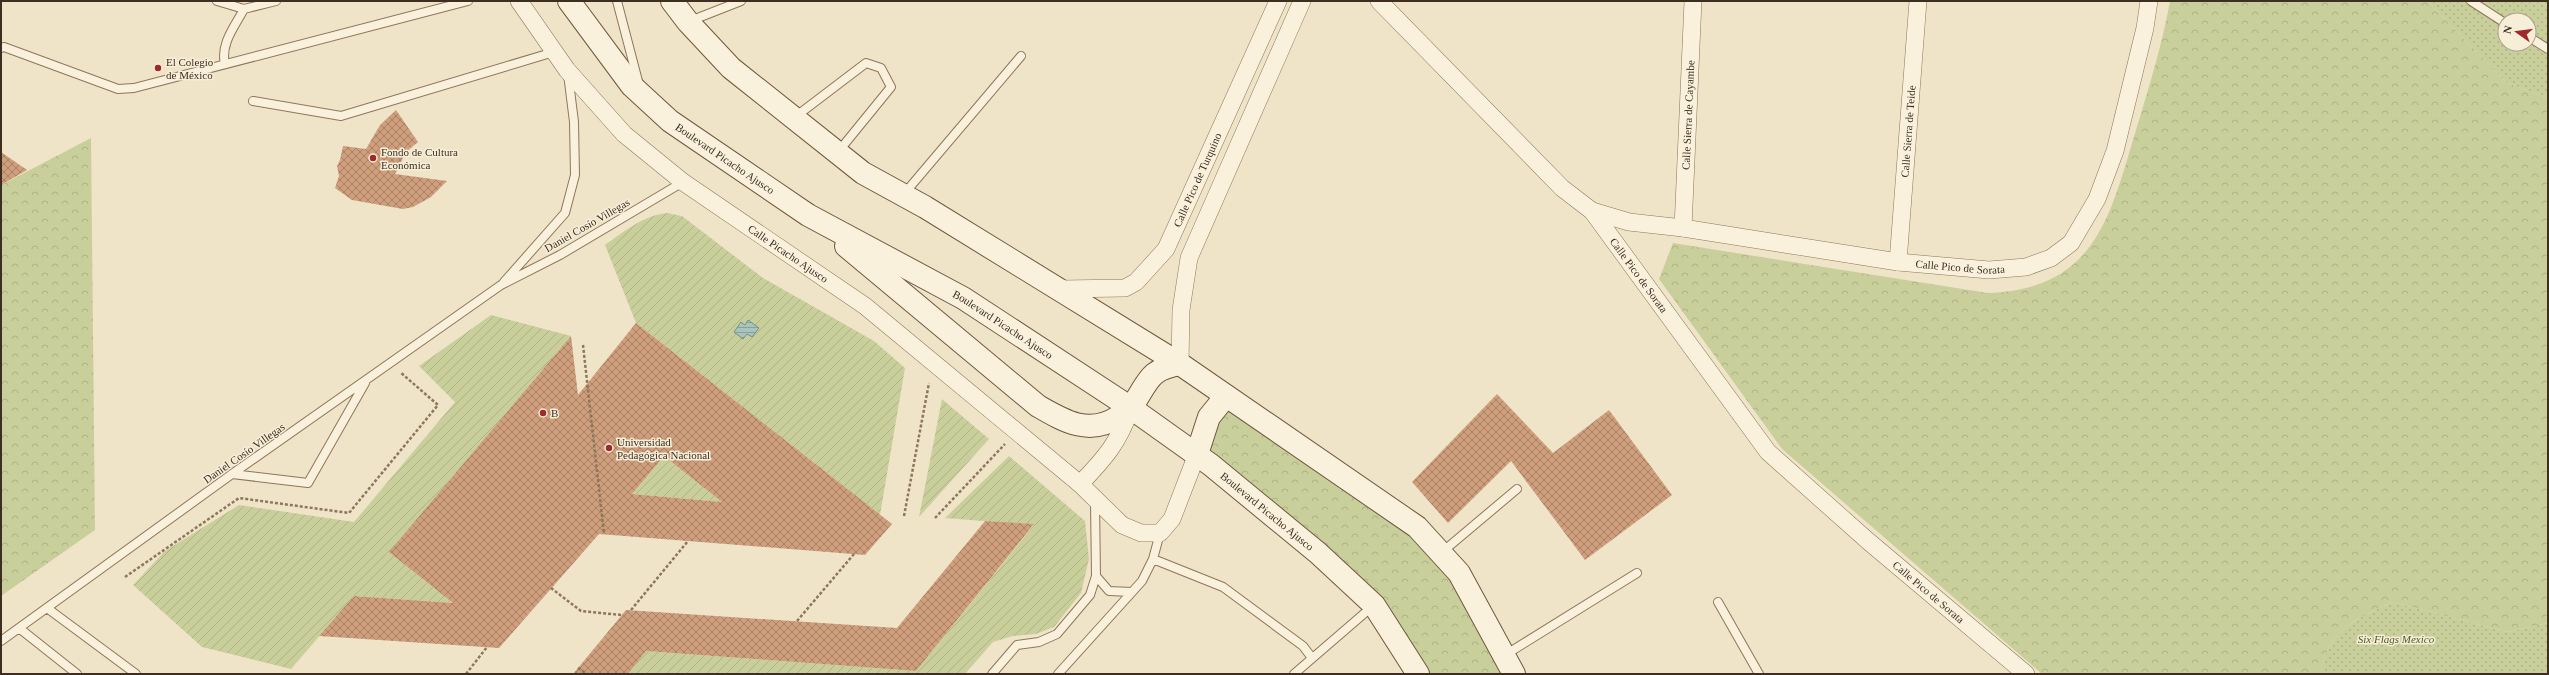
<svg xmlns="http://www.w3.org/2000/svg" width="2549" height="675" viewBox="0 0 2549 675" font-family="'Times New Roman',serif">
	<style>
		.grass { fill: url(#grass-dots); fill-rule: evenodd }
		.forest { fill: url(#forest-crowns) }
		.garden { fill: url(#garden-furrows) }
		.water { fill: url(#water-rules); stroke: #6f938a }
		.building { fill: url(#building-cross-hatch); fill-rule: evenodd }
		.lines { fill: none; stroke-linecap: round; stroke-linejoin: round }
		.service-casing { stroke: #8d765c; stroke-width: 10 }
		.minor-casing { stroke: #8d765c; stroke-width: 18 }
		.secondary-casing { stroke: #6f573f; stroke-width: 24 }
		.path { stroke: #8d765c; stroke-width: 2.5; stroke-dasharray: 3 2; stroke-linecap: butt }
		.service { stroke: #faf1dc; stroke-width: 8 }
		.minor { stroke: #faf1dc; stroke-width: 17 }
		.secondary { stroke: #faf1dc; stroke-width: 22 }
		.poi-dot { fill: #9e2a2b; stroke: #f7eed8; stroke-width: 1.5 }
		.labels { text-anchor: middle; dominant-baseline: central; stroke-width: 3; stroke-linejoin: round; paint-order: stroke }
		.poi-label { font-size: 11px; fill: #3d2e20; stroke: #f7eed8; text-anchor: start }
		.street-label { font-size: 11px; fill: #3d2e20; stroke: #f7eed8 }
		.park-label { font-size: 11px; font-style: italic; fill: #4d5a26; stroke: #f7eed8 }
	</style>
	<defs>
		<pattern id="grass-dots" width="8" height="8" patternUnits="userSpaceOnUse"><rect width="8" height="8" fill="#c9cf9b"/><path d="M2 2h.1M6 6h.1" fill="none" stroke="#aeb285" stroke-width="1.8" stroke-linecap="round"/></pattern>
		<pattern id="forest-crowns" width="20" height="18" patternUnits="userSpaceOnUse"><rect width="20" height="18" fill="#c9cf9b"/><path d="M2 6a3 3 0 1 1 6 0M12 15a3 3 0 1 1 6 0" fill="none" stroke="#aeb285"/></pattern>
		<pattern id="garden-furrows" width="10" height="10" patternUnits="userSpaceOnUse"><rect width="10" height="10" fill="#c9cf9b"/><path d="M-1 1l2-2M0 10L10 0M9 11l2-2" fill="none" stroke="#aeb285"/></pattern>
		<pattern id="water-rules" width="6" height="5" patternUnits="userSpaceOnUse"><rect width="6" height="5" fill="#a9c4bc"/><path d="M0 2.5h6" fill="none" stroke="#8ba098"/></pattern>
		<pattern id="building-cross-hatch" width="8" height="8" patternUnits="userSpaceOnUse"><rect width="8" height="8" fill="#cf9f7d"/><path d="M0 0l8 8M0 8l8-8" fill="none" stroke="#a98266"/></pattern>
	</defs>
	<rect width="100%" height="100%" fill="#f0e4c8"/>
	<path class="grass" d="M2427 1H2548V98L2507 83ZM2505 20H2529V44H2505Z
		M2392 602 2508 632 2548 623V674H2321C2327 630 2356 619 2392 602Z"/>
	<path class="forest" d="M2170 1H2427L2507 83 2548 98V623L2508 632 2392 602C2356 619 2327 630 2321 674H2042L1782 449 1659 279 1673 243 1988 293C2096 289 2110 216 2136 130 2149 87 2162 45 2170 1Z
		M91 138 95 530 1 596V185Z
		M1233 400 1413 529 1455 575 1512 674H1419L1375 602 1201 451Z"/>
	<path class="garden" d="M667 213 682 216 763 278 874 341 905 368 880 515 636 323 605 245C625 231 642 216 667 213Z
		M491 315 571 336 390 552 453 603 354 596 291 669 202 647 133 585 165 551 239 505 354 522 455 402 419 366Z
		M942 399 989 439 919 517Z
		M664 456 722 502 632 494Z
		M1009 456 1085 521 1089 559 1081 593 1054 627 1036 634 1013 636 993 642 965 674H628L646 651 916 671 1034 525 945 518Z"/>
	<path class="water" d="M748 320 759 328 752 337 747 334 743 339 734 332 741 322 745 325Z"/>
	<path class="building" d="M396 110 418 142 406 152 395 174 447 181 431 197 413 207 403 209 352 200 335 188 339 176 337 166 340 160 343 146 366 149 380 125Z
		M1 152 27 170 1 185Z
		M636 323 892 524 865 555 599 534 499 648 319 636 354 596 453 603 389 552 571 336 578 395ZM664 456 722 502 632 494Z
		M1497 394 1553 453 1609 410 1672 495 1585 560 1511 461 1448 523 1412 482Z
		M985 521 1034 524 916 671 646 651 628 674H573L626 610 897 628Z"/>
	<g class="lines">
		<g class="service-casing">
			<path id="service" d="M217 1 244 9 276 1
				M617 1 638 81
				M2471 1 2505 23
				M690 21 741 1
				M2529 37 2548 49
				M1 48 4 47 118 89 134 88 468 1
				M225 64C220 44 235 26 244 9
				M253 101 341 116 554 52
				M795 117 866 63 881 68 891 87 838 152
				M904 194 1021 56
				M504 282 565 213 575 175 574 122 568 74
				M232 474 308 483 365 383
				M1441 553 1517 489
				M1153 559 1223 587 1303 646 1312 658
				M1096 576 1109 591 1132 592
				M1718 602 1759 674
				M47 608 136 674
				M19 628 77 674
				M1 641 232 474 501 285 560 255 683 182
				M1505 655 1637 573
				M992 674 1017 645 1039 642 1057 634 1090 595 1096 576 1095 501
				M1058 674 1142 581 1153 559 1160 533
				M1294 674 1374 605"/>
		</g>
		<g class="minor-casing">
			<g id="minor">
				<path id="s1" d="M519 1 567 70 624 134 683 182 865 306 1080 484 1122 525 1141 533H1160L1172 519 1197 454"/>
				<path id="s2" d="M1379 1 1562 188 1592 211 1768 452 1868 541 2026 674"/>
				<path id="s3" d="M1592 211 1629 222 1683 228 1898 262 1989 270 2026 267 2051 258 2071 243 2097 199 2115 151 2145 28 2149 1"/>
				<path id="s4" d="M1683 228 1693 1"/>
				<path id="s5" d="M1898 262 1918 1"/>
				<path id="s6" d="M1061 289 1125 288 1136 282 1166 249 1278 1"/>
				<path d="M1180 364 1181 310 1189 258 1302 1"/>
				<path d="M1080 484C1106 457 1118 443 1131 408"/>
			</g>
		</g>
		<g class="secondary-casing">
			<g id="secondary">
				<path id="s7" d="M569 1 632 86 670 121 808 215 963 298 1131 408 1211 465 1318 553 1374 605 1418 674"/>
				<path d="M672 1 688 22 731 68 863 173 925 207 1180 364 1417 527 1459 573 1514 674"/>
				<path d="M846 246 1038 406C1064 421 1089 436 1118 417 1122 414 1129 411 1132 406 1149 382 1147 370 1180 364"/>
				<path d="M1197 454 1209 417 1226 396"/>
			</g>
		</g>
		<path class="path" d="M583 345 604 534
			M904 516 929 383
			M935 518 1005 444
			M125 577 239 498 349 513 438 405 400 372
			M551 588 581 611 622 615
			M631 610 688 541
			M797 621 854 554
			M578 668 587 674
			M466 674 487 647"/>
		<use href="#service" class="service"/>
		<use href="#minor" class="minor"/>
		<use href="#secondary" class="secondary"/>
	</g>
	<g class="poi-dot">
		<circle cx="158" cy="68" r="4"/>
		<circle cx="373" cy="158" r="4"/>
		<circle cx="543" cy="413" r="4"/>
		<circle cx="609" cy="448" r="4"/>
	</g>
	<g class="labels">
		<g class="poi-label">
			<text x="166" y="62">El Colegio<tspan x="166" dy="13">de México</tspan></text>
			<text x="381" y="152">Fondo de Cultura<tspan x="381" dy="13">Económica</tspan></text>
			<text x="551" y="413">B</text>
			<text x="617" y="442">Universidad<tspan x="617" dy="13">Pedagógica Nacional</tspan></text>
		</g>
		<g class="street-label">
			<text stroke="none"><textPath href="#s4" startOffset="113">Calle Sierra de Cayambe</textPath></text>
			<text stroke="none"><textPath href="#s5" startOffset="131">Calle Sierra de Teide</textPath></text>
			<text stroke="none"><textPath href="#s7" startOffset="224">Boulevard Picacho Ajusco</textPath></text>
			<text stroke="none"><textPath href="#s6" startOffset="197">Calle Pico de Turquino</textPath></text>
			<text transform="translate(587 225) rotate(-30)">Daniel Cosío Villegas</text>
			<text stroke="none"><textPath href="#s1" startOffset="373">Calle Picacho Ajusco</textPath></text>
			<text stroke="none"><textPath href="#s3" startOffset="373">Calle Pico de Sorata</textPath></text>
			<text stroke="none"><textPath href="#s2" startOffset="379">Calle Pico de Sorata</textPath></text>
			<text stroke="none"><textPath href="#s7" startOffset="548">Boulevard Picacho Ajusco</textPath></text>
			<text transform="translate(244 453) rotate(-35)">Daniel Cosío Villegas</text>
			<text stroke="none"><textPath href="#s7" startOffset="872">Boulevard Picacho Ajusco</textPath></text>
			<text stroke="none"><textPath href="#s2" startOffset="811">Calle Pico de Sorata</textPath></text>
		</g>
		<g class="park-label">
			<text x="2396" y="639">Six Flags Mexico</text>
		</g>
	</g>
	<rect width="2549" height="675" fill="none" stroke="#3d2e20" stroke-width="4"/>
	<g transform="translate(2517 32) rotate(284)"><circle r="19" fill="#f7eed8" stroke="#ada18e"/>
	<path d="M0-3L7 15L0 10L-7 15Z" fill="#9e2a2b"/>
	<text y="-6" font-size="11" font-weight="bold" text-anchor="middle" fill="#3d2e20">N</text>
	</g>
</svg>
